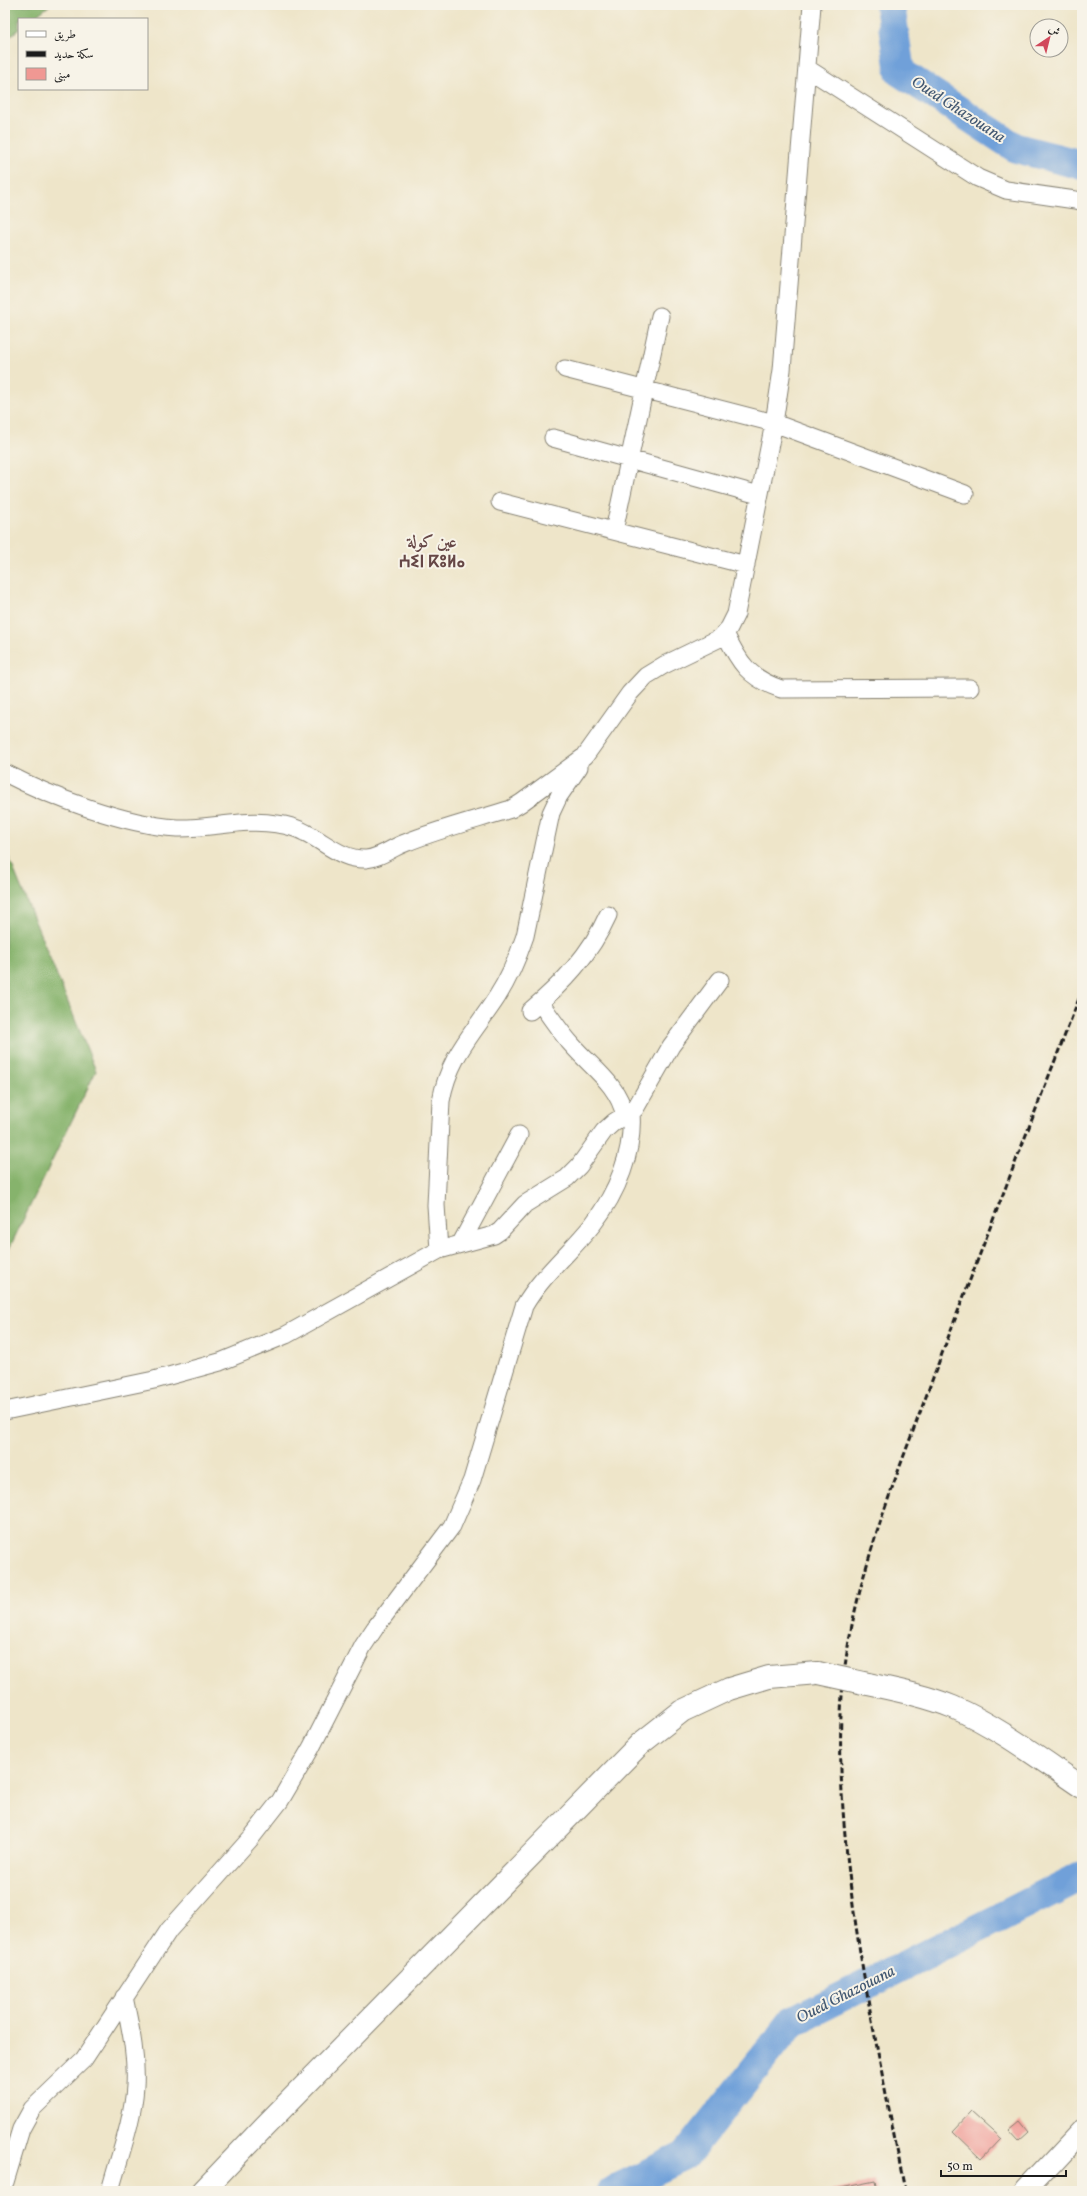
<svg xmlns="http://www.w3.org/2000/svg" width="1087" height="2196" viewBox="0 0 1087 2196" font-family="Vollkorn,Amiri,'Noto Sans Tifinagh',serif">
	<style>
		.forest { fill: #86b36c; stroke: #516844 }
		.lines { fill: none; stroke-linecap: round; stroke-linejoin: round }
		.river { stroke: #6fa0d9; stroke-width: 30 }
		.building { fill: #f09893 }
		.street-casing { stroke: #858072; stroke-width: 19 }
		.secondary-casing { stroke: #858072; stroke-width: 24 }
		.primary-casing { stroke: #858072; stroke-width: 24 }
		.street { stroke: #fff; stroke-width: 17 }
		.secondary { stroke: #fff; stroke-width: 22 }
		.primary { stroke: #fff; stroke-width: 22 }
		.rail { stroke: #1c1c1c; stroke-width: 3; stroke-dasharray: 6 3; stroke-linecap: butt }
		.secondary-bridge-casing { stroke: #858072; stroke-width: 24; stroke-linecap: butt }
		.secondary-bridge { stroke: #fff; stroke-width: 22 }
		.labels { text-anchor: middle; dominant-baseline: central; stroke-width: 4; stroke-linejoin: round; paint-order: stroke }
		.water-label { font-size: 16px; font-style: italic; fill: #415771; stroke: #f7f3e8 }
		.quarter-label { font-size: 17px; font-weight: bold; fill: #664746; stroke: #f7f3e8 }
	</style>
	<rect width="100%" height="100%" fill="#f7f3e8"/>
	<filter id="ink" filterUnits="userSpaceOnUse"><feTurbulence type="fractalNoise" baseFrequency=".025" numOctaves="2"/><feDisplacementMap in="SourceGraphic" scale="8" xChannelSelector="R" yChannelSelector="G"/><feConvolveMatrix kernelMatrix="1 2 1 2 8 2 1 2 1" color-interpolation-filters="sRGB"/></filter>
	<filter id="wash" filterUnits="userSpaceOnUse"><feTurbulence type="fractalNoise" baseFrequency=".012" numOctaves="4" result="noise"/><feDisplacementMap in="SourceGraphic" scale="16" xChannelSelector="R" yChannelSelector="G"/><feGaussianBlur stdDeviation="0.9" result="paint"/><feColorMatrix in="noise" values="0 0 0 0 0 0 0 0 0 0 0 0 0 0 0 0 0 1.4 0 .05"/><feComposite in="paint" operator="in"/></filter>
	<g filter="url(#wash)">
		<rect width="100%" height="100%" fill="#eee5c9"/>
		<path class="forest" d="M5 5H50L32 19H19V29L5 41Z
			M5 848 96 1071 5 1257Z"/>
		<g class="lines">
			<path class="river" d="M890 5 900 72 1016 148 1082 165
				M612 2191 685 2156 792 2022 1082 1876"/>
		</g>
		<g id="blocks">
			<path class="building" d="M971 2112 1001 2139 982 2159 953 2131Z
				M1020 2121 1029 2132 1019 2141 1009 2130Z
				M875 2181 877 2191H831V2190Z"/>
		</g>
	</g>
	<g filter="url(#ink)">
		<use href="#blocks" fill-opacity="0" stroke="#858072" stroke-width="1"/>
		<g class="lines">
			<g class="street-casing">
				<path id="street" d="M808 69 978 178 1006 190 1082 201
					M565 369 774 423 965 494
					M553 438 759 495
					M500 502 746 565
					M614 531 660 316
					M725 633C739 663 749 678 781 689L970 688
					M5 773C51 797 126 825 177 828 211 829 244 818 277 824 287 825 297 828 306 833 326 843 342 860 366 859 380 858 391 848 405 843 439 829 476 820 511 809L521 803 585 756 630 693 646 676 664 665 720 638 729 628 736 614 774 423 782 370 812 5
					M540 1003C551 1017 560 1032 572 1045 593 1069 618 1084 625 1116
					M530 1011C563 983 590 955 608 915
					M461 1243 519 1135
					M439 1250 436 1205 441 1101C449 1056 473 1034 497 997 509 978 518 957 525 936L551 813 559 796 579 767
					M5 1411 154 1380 220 1362 286 1335 439 1250 494 1235 500 1231 525 1204 567 1178 579 1166 604 1131 614 1122 635 1109 671 1046 720 980
					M5 2182 21 2129 32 2109 84 2059 169 1930 251 1838 280 1801 311 1748 363 1646 375 1628 452 1526 472 1480 524 1306C542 1275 571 1252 593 1224 617 1193 634 1152 631 1113
					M110 2191C119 2157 133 2121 135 2086 137 2056 130 2026 124 1997"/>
			</g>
			<g class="secondary-casing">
				<path id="secondary" d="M868 1684C896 1690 926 1696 953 1707 997 1726 1042 1760 1082 1787
					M203 2191 264 2127 640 1744 682 1711 729 1689 769 1677 818 1673"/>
			</g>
			<g class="primary-casing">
				<path id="primary" d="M1026 2191 1082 2131"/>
			</g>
			<use href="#street" class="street"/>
			<use href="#secondary" class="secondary"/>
			<use href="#primary" class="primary"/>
			<path class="rail" d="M905 2191C876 2038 836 1870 841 1714 845 1599 892 1489 931 1383 980 1252 1031 1122 1082 991"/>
			<g class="secondary-bridge-casing">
				<path id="secondary-bridge" d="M818 1673 868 1684"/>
			</g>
			<use href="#secondary-bridge" class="secondary-bridge"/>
		</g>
	</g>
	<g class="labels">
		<g class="water-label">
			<text transform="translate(958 110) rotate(33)">Oued Ghazouana</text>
			<text transform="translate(846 1995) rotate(-27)">Oued Ghazouana</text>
		</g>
		<g class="quarter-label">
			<text x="432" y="542">عين كولة<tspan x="432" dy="20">ⵄⵉⵏ ⴽⵓⵍⴰ</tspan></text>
		</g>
	</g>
	<rect width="1087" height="2196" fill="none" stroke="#f7f3e8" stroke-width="20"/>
	<rect x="18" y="18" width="130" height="72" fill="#f7f3e8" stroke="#9f9d96"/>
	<rect x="26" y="31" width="20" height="6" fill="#ffffff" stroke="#9f9d96"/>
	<text x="54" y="38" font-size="12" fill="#1c1c1c">طريق</text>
	<rect x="26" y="51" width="20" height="6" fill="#1c1c1c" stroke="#9f9d96"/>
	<text x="54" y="58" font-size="12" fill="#1c1c1c">سكة حديد</text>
	<rect x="26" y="68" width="20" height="12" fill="#f09893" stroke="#9f9d96"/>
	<text x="54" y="78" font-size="12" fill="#1c1c1c">مبنى</text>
	<g transform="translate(1049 38) rotate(35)"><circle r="19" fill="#f7f3e8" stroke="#9f9d96"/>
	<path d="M0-3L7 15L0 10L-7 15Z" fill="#d1495b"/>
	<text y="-6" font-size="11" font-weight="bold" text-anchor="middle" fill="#1c1c1c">ش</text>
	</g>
	<path d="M941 2170v6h125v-6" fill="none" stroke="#1c1c1c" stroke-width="2"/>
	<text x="947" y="2170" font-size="12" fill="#1c1c1c" stroke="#f7f3e8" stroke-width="3" paint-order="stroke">50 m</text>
</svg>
